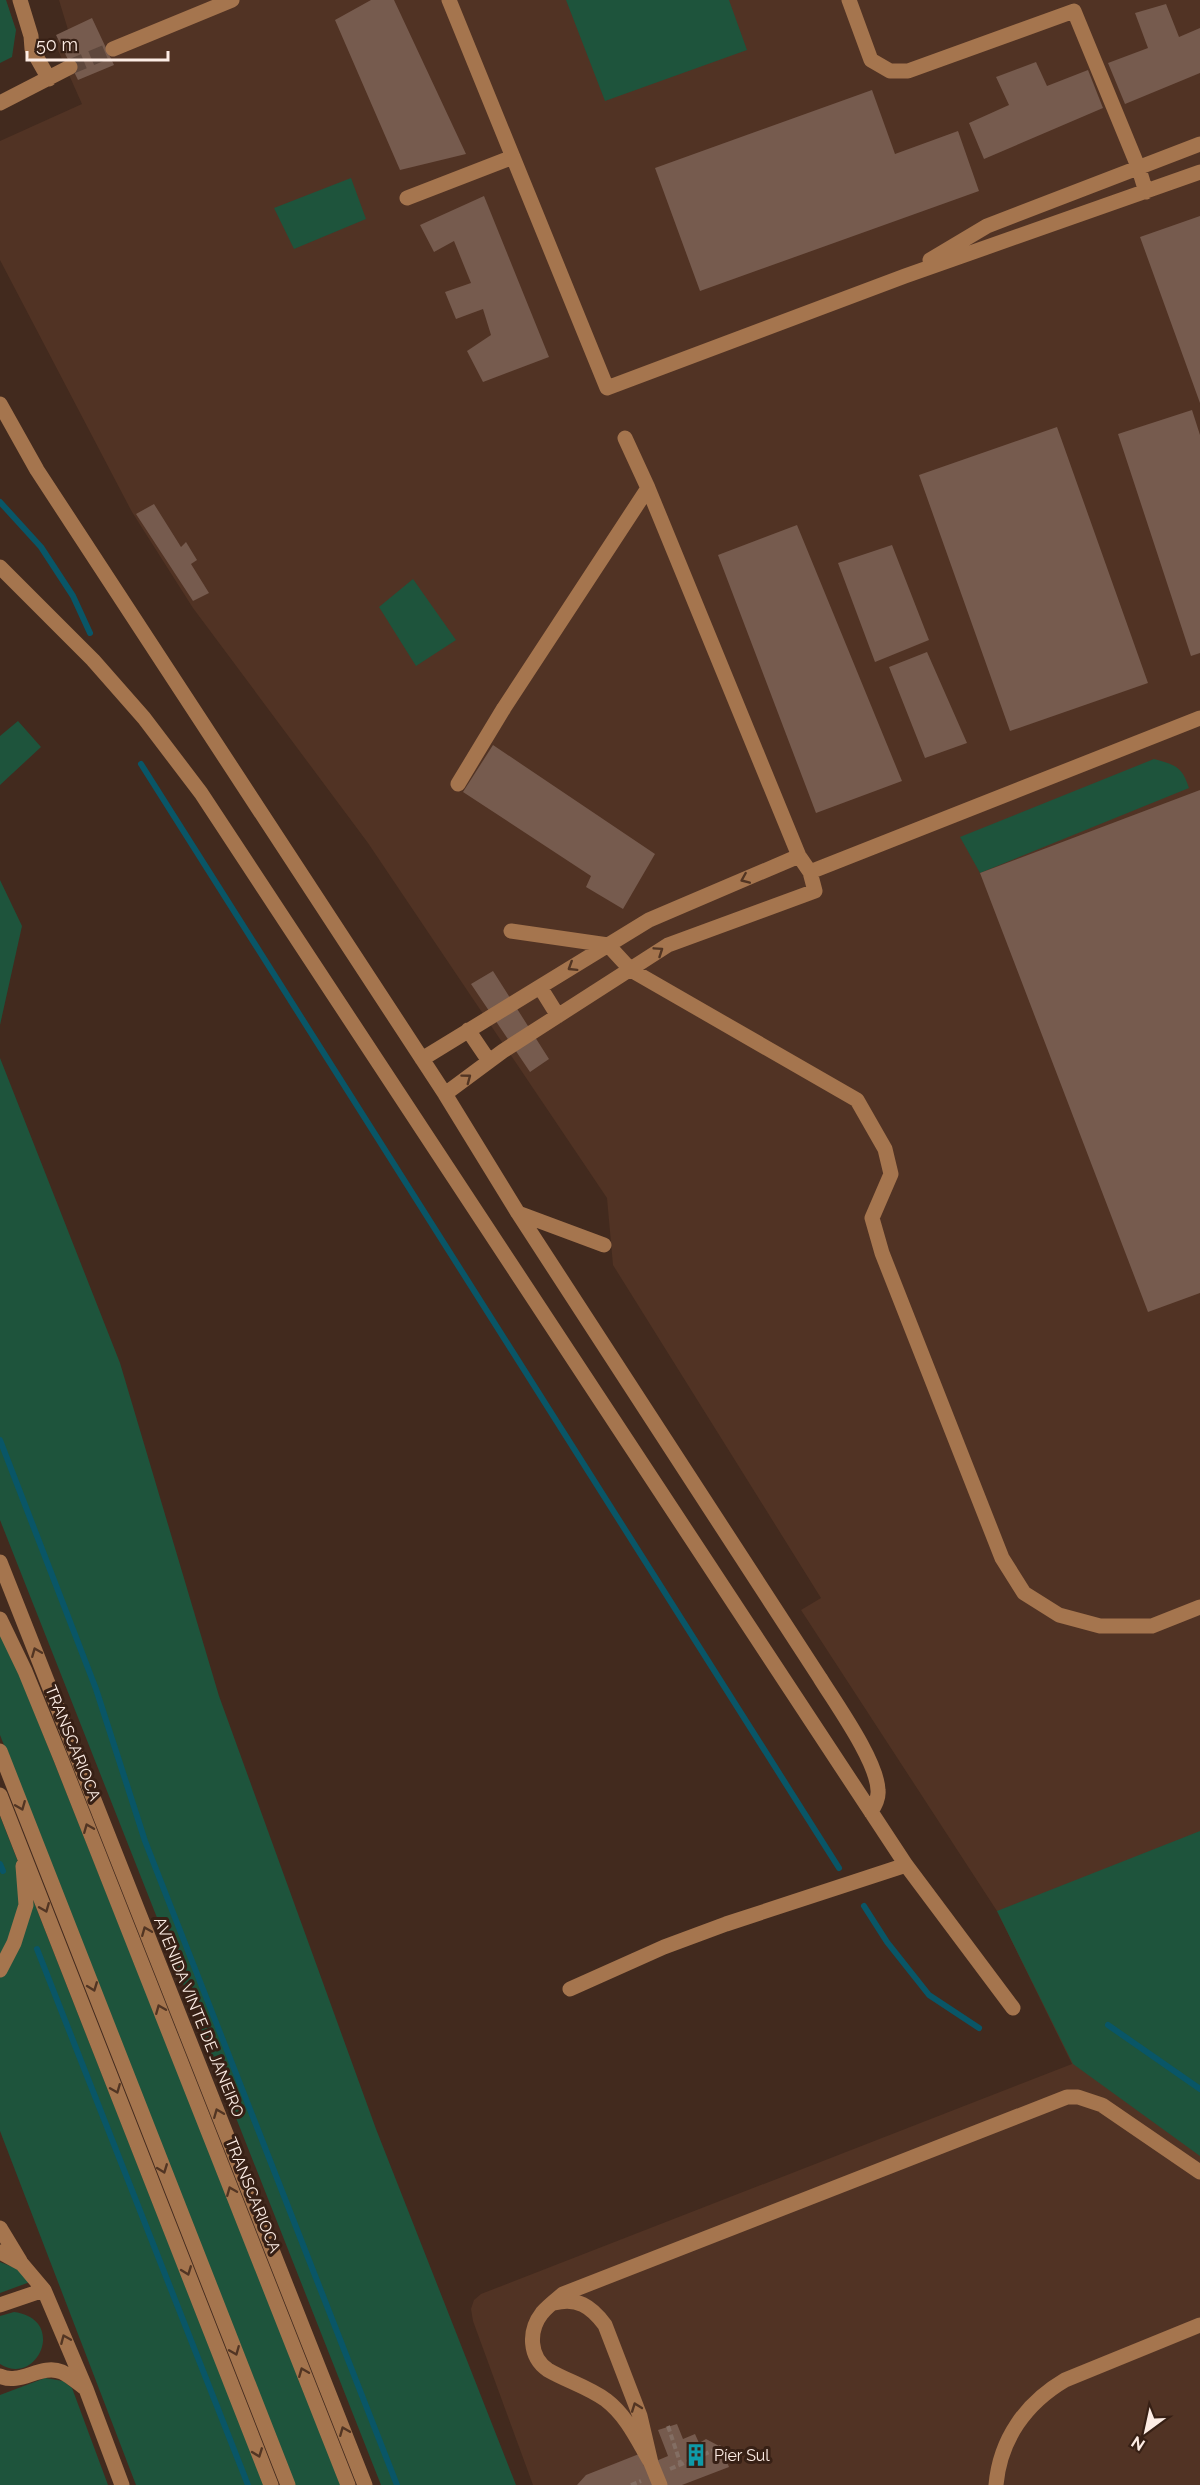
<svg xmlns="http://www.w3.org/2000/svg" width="1200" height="2485" viewBox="0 0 1200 2485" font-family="Raleway,sans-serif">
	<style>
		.built { fill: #513324 }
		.green { fill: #1e543c }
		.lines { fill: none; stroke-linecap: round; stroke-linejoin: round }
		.stream { stroke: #095667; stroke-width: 6 }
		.building { fill: #765b4e }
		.minor-tunnel { stroke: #5e473c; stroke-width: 15; stroke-dasharray: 15 8; stroke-linecap: butt }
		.path { stroke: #836e63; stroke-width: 4; stroke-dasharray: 6 3; stroke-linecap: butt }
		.minor { stroke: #a5754e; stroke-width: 15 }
		.oneway { stroke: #523523 }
		.labels { text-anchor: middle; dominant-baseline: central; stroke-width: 6; stroke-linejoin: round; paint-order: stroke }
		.street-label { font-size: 16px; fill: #fdede5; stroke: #372015 }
		.poi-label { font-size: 16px; fill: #fdede5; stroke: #372015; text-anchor: start }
	</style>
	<rect width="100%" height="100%" fill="#422a1e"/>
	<path class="built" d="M59 0H1200V2485H533L473 2321 471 2309 474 2300 481 2294 1072 2064 997 1911 801 1610 821 1598 613 1265 607 1198 368 843 193 608 132 512 0 260V141L82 104 54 41 69 33Z"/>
	<path class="green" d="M0 0H6L16 30 12 57 0 63Z
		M566 0H729L747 50 605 101Z
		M351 178 366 219 294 249 274 208Z
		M413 579 456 640 416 666 379 607Z
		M18 721 41 747 0 785V736Z
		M1154 759C1175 765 1182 766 1189 788L980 873 960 837Z
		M0 880 22 926 0 1025Z
		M0 1058 120 1363 219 1696 376 2129 516 2485H381L0 1520Z
		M0 1631 16 1666 342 2485H294L0 1735Z
		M0 1816 264 2485H136L0 2131Z
		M1200 1831V2156L1073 2064 997 1911Z
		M0 2262 28 2273 30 2282 0 2293Z
		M14 2312C68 2319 37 2388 0 2364V2316Z
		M45 2378 63 2381 72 2388 108 2485H0V2395Z"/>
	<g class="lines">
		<path class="stream" d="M0 502 41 547 73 596 90 633
			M141 764 839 1868
			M0 1440 96 1689 145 1841 397 2485
			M0 1864 3 1871
			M864 1906 887 1942 929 1995 979 2028
			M37 1949 248 2485
			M1108 2025 1200 2089"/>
	</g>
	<path class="building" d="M371 0H394L466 154 400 170 335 20Z
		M1166 4 1179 37 1200 28V73L1125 104 1108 63 1148 48 1135 13Z
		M92 18 114 65 78 80 56 35Z
		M1036 62 1047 86 1088 70 1103 108 984 159 969 123 1009 105 996 77Z
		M872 90 895 154 958 131 979 191 700 291 655 168Z
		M484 196 549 357 483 382 467 351 491 335 483 309 456 319 445 292 471 283 454 241 434 252 420 225Z
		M1200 216V403L1140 237Z
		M1192 410 1200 435V653L1191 656 1118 434Z
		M1057 427 1148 683 1010 731 919 475Z
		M154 504 181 547 186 542 197 560 191 564 209 593 193 601 136 514Z
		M797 525 902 781 816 813 718 555Z
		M892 545 929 640 875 662 838 563Z
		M927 652 967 743 925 758 889 667Z
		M493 745 655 854 623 909 586 887 591 876 463 792Z
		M1200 790V1293L1148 1312 980 873Z
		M493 971 549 1059 530 1072 471 984Z
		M677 2424 683 2439 695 2434 699 2443 706 2439 721 2447 729 2467 682 2485H577L586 2475 639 2454 644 2466 668 2456 658 2430Z"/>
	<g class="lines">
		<path class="minor-tunnel" d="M70 67 113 49"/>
		<path class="path" d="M668 2426 681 2465
			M670 2469 721 2447
			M631 2485 641 2481"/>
		<path class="minor" d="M20 0 31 36 32 49 49 79
			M449 0 607 388 905 276 1200 172
			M849 0 871 60 890 71H908L1074 11 1139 169 1146 192
			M113 49 232 0
			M0 103 70 67
			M407 198 513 157
			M930 260 987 226 1200 144
			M0 404 37 470 445 1094 518 1213 820 1678C836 1704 877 1761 878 1790 879 1798 875 1805 871 1812
			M0 567 93 660 144 718 201 793 906 1865 1013 2008
			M458 784 504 708 648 488
			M810 872 1200 718
			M511 931 608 945 631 970 857 1100 885 1149 891 1174 872 1218 882 1253 1002 1558 1024 1593 1059 1615 1100 1626H1152L1200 1607
			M540 987 558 1016
			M468 1030 489 1061
			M422 1059 649 920 799 856
			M445 1094 503 1051 668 945 815 891 810 872 799 856 648 488 625 438
			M518 1213 604 1245
			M0 1562 365 2485
			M0 1619 25 1671 61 1759 348 2485
			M0 1751 288 2485
			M0 1795 271 2485
			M0 1970 14 1943 26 1905 23 1866
			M570 1989 664 1947 726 1924 906 1865
			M0 2228 20 2261
			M0 2252 22 2264 44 2290 86 2389 122 2485
			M554 2303C577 2297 591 2306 605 2325L640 2416 651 2463 660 2485
			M0 2305 44 2290
			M0 2376C20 2386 41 2363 62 2372 70 2376 78 2383 86 2389
			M651 2463C638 2441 627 2416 606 2400 588 2387 567 2381 548 2370 529 2357 528 2331 542 2313 548 2306 556 2300 563 2294L1067 2097H1078L1102 2105 1200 2172
			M996 2485C1000 2439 1026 2403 1065 2380L1200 2325"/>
	</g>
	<defs><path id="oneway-chevron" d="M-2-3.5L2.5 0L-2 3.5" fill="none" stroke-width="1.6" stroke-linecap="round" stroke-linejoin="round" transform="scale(1.5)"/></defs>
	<g class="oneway">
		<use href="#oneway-chevron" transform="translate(745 879) rotate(157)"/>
		<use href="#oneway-chevron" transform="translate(659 951) rotate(-34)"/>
		<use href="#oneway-chevron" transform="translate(572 967) rotate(148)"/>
		<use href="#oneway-chevron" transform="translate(467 1078) rotate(-37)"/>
		<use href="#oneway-chevron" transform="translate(36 1652) rotate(-112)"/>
		<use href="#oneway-chevron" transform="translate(21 1806) rotate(68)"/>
		<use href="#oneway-chevron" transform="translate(88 1828) rotate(-112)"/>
		<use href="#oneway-chevron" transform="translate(45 1908) rotate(68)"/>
		<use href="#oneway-chevron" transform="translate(146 1931) rotate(-112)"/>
		<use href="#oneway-chevron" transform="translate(93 1987) rotate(69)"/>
		<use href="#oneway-chevron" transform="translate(160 2009) rotate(-112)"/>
		<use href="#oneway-chevron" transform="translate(116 2089) rotate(68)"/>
		<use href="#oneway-chevron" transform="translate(218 2113) rotate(-112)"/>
		<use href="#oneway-chevron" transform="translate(163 2169) rotate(69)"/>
		<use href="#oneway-chevron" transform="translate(231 2191) rotate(-112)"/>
		<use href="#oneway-chevron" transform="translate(187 2271) rotate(69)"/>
		<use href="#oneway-chevron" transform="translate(65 2339) rotate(-113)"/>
		<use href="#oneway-chevron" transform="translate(235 2351) rotate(68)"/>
		<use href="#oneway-chevron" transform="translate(303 2372) rotate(-112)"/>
		<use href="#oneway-chevron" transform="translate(636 2407) rotate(-110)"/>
		<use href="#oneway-chevron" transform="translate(344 2431) rotate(-112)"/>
		<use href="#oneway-chevron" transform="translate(258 2453) rotate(69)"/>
	</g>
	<defs>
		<g id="building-bare" transform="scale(1.8)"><path d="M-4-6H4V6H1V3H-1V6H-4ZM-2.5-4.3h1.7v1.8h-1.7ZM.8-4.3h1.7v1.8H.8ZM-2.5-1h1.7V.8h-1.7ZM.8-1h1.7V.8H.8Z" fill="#0f9aa8" stroke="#372015" stroke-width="2.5" paint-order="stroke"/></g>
	</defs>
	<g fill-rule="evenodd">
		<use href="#building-bare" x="696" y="2455"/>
	</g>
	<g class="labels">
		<g class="street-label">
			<text transform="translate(73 1743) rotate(68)">TRANSCARIOCA</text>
			<text transform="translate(199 2017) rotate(68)">AVENIDA VINTE DE JANEIRO</text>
			<text transform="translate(253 2195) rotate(68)">TRANSCARIOCA</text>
		</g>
		<g class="poi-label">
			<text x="714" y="2455">Píer Sul</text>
		</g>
	</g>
	<g transform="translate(1146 2431) rotate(213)" stroke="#372015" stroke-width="4.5" paint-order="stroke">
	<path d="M0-4.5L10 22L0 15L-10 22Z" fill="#fdede5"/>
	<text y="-9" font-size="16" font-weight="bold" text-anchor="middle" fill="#fdede5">N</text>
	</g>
	<path d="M27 51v9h141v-9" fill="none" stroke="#fdede5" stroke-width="3"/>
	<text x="36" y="51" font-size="18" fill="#fdede5" stroke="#372015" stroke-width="4.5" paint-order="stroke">50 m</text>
</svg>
